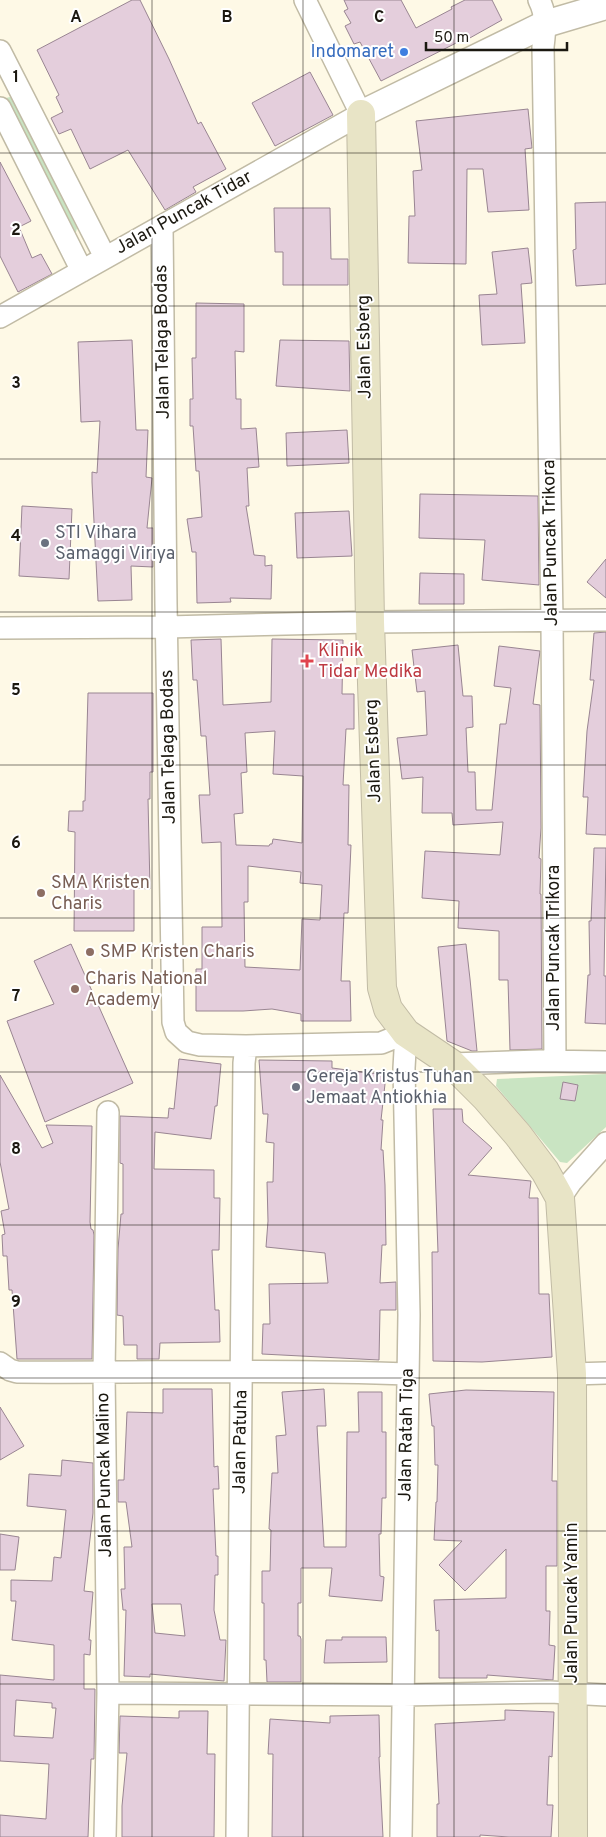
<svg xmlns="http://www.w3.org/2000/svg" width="606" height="1837" viewBox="0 0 606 1837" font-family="Overpass,sans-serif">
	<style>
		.green { fill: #c9e4c2 }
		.building { fill: #e4cedc; stroke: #998592; fill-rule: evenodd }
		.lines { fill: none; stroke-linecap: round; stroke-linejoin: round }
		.minor-casing { stroke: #c1bba5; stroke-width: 24 }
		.tertiary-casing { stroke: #c1bba5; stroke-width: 29 }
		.secondary-casing { stroke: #c1bba5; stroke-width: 30 }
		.minor { stroke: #fff; stroke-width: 21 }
		.tertiary { stroke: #fff; stroke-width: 26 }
		.secondary { stroke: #e8e4c6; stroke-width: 28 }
		.grid { fill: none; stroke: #1b1810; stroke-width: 1; stroke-opacity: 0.55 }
		.shop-dot { fill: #3f7fe0; stroke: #fff; stroke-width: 2 }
		.worship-dot { fill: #6b7280; stroke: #fff; stroke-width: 2 }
		.health-dot { fill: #e0444e; stroke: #fff; stroke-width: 2 }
		.education-dot { fill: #8d6e63; stroke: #fff; stroke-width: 2 }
		.labels { text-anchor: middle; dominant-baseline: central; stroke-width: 4; stroke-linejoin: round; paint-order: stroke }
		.shop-label { font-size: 18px; fill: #366cbe; stroke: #fff; text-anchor: end }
		.street-label { font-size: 18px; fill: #1b1810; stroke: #fff }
		.worship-label { font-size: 18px; fill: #5b616d; stroke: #fff; text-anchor: start }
		.health-label { font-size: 18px; fill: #be3a42; stroke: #fff; text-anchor: start }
		.education-label { font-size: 18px; fill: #785e54; stroke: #fff; text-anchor: start }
		.grid-label { font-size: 16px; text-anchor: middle; font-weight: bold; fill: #1b1810; stroke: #fff; stroke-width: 4; stroke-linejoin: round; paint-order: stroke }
	</style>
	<rect width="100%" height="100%" fill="#fef9e6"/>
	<path class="green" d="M10 97 13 99 77 228 76 232 72 234 5 102 6 98Z
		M606 1074V1127L567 1163 560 1162 496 1086 497 1079Z"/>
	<path class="building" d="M132 0H140L169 59 198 124 201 122 226 169 193 187 196 192 165 210 128 150 90 169 71 129 59 134 51 118 63 112 56 97 59 95 37 50Z
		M344 0H401L416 28 452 9 451 7 465 0H492L502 20 468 39V37L381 81 360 42 354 44 345 26 351 23 344 11 348 9Z
		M310 72 333 115 275 146 252 103Z
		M528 109 532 148 525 149 529 210 488 212 483 169H467L466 264 408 263 409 216H415L413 171 422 170 416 121Z
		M0 162 31 221 19 227 32 258 41 254 52 274 18 292 0 256Z
		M606 202V284L576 286 573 250 576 249 575 203Z
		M274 208H330L331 259H348V285H283V252H275Z
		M528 248 532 283 521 284 525 343 482 345 479 295 497 294 492 252Z
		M196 303 244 304V352L235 351 236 399H241V429L256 428 259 467 247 468 249 506H246L254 555 265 556V566L272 565 271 599 230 598 231 602 197 603 196 552H192L187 519 202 517 199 471H196L193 426H190V399H193L192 358H196Z
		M132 340 136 430H148L146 477 152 478 147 528H153V567L131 566 132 600 98 601 92 482V472L97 473 100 421 81 422 78 342Z
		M280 340 349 341 350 391 276 386Z
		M347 430 349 463 287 466 286 433Z
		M420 494 538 496 539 585 482 580 485 540 419 538Z
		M22 506 72 509 69 579 19 576Z
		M349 511 352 556 297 558 295 513Z
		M606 559V598L587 582Z
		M420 573 464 574V604H419Z
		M606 632V835L586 834 588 797H583L587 731 594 680H590L594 633Z
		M221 639 223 705 271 702 272 639 343 640 342 694H354V729H346L343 785H349L348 845H351L348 913H344L341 981H350L351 1021H301V1014L272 1009 243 1011H196V969H202V927H222L221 842 202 843 199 795H210L206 736H201L197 680H193L191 640ZM275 731 273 774 303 776 302 843 273 839 272 844H270L269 846 236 845 234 814 243 813 241 773 247 772 245 733ZM248 866 301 872 300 883 322 885 320 920 302 919 300 970 245 967 244 902H248Z
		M458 645 463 696H472L473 727 466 728 468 772H475L476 810H492L500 724H506L511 688 494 686 499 646 540 651 533 704 540 705 541 828 539 858 541 859 540 894H541L542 1049 510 1050 508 980H499V931L458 928 459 901 422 898 425 851 500 855 503 822 453 825 452 813H422L423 777 402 779 397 738 427 735 425 691 417 692 412 650Z
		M88 693H153V772H150V799H148L150 889 134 888V931H74L75 832 68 831 69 811H83V801H85Z
		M594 848H606L604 976H606V1024L585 1023 588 975H590L589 921H591Z
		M71 944 133 1083 45 1122 7 1021 54 1004 34 961Z
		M466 944 470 979 477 1051H472L447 1041 438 947Z
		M179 1059 221 1064 217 1106H215L211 1139 155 1132 154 1169 214 1170V1198H220L219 1250H212L215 1310H219L220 1342 160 1343 159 1359H137V1345H124L123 1316 117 1315 118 1249 121 1214H123V1164L120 1163V1116L168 1118 169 1108 174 1109Z
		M259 1060 332 1061V1068L386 1075 381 1120H383L381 1150H383L385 1185 386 1245H382L380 1283 396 1282V1310H380L379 1360 262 1354 263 1324H270L269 1284 328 1283 325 1253 266 1247 268 1221 267 1182H273L274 1143 266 1142 268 1114H263Z
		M0 1075 42 1148 53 1143 46 1125 92 1126 90 1222 91 1229 93 1230 94 1235 92 1359H17L12 1290H9L7 1256H3L2 1235 5 1234 1 1211 9 1209 0 1162Z
		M563 1082 578 1085 575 1101 560 1099Z
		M433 1109H462L463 1122 492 1148 468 1175 531 1181 529 1198H538L539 1294H549L552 1357 482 1362 433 1361 432 1252H438Z
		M163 1389H212L214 1467 218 1466 219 1489H213L216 1556H218V1575H215L214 1610 220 1640H226L224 1681 150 1674V1677L124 1676 126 1610H123L121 1589H125L124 1547H132L126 1502H118V1480H124L127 1412 163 1413ZM152 1604H181L185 1636 155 1633Z
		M324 1389 326 1426H317L324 1547H346L347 1432H359L358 1392H382V1432H386V1498H382L381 1534H379L380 1576 384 1577 382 1601 329 1596 332 1568H301V1603H298V1636H300L301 1639V1682H267L266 1660H264V1603H262V1571H270L271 1530 269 1529 272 1473H278L276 1436 286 1435 282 1392Z
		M466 1390 554 1392 552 1481H557V1566H546V1611H550L549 1645 555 1646 553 1680 487 1675V1678H439V1630L436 1631 434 1600 506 1598V1549L465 1591 439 1565 462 1541 434 1540 436 1502H437L438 1465H435L434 1426H432L429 1394Z
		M0 1407 24 1446 0 1460Z
		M62 1460 93 1463V1513L84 1591 93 1592 89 1640H91L90 1655 84 1654V1689H95L94 1759H91L88 1837H0V1815L46 1819 49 1764 0 1761V1675L54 1680V1645L12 1640 16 1601H11V1580L52 1581 54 1557 61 1558 66 1510 27 1506 29 1474 61 1476ZM16 1700 52 1703V1708H56L53 1738 14 1736Z
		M0 1534 19 1537 15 1570H0Z
		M342 1637H386L387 1662 324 1663 326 1640H342Z
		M505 1710 554 1712 552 1757 549 1756 547 1805H553L551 1837H509L480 1835V1837H437V1804H439L435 1724 505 1720Z
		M179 1711H208L207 1754H215L214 1837H122V1806L127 1753H119L120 1716 179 1718Z
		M379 1715 380 1757H379L383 1837H272L273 1754H268L270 1719 330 1723V1716Z"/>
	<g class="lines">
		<g class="minor-casing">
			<path id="minor" d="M539 0C547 15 545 30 543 47L552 621 555 1061
				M0 51 105 257
				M0 108 82 271
				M162 226 166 604 173 1022 176 1032 187 1042 200 1045 246 1046 381 1043 406 1033 404 1068 409 1315 401 1837
				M0 317 361 114 305 0
				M0 628 167 627 370 622 606 620
				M452 1064 540 1061 606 1062
				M560 1198 571 1182 606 1143
				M0 1363 10 1370 17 1372C147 1373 277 1369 407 1374
				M572 1374 606 1373
				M108 1693 403 1695 550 1692 606 1695
				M105 1837 108 1693 104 1373 108 1112
				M237 1837 244 1063 246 1046"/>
		</g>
		<g class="tertiary-casing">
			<path id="tertiary" d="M361 114 545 24 606 6"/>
		</g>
		<g class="secondary-casing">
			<path id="secondary" d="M361 114 370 622 382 988 388 1009 406 1033 452 1064 486 1098 518 1135 545 1171 560 1198 572 1374 573 1837"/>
		</g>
		<use href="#minor" class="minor"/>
		<use href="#tertiary" class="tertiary"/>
		<use href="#secondary" class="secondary"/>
	</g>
	<path class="grid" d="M152 0V1837M303 0V1837M454 0V1837M0 153H606M0 306H606M0 459H606M0 612H606M0 765H606M0 918H606M0 1072H606M0 1225H606M0 1378H606M0 1531H606M0 1684H606"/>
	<circle class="shop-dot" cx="404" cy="52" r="5"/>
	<g class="worship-dot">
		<circle cx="45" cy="543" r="5"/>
		<circle cx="296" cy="1087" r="5"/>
	</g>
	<path class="health-dot" d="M304.5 653.5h5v5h5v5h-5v5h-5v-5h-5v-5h5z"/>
	<g class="education-dot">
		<circle cx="41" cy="893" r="5"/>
		<circle cx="90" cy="952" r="5"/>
		<circle cx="75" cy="989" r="5"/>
	</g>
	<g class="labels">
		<g class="shop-label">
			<text x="394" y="52">Indomaret</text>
		</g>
		<g class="street-label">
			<text transform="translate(184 213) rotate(-29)">Jalan Puncak Tidar</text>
			<text transform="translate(163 342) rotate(-91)">Jalan Telaga Bodas</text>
			<text transform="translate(365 347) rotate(-91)">Jalan Esberg</text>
			<text transform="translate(551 543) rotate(-91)">Jalan Puncak Trikora</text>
			<text transform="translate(169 747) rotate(-91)">Jalan Telaga Bodas</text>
			<text transform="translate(374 751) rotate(-92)">Jalan Esberg</text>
			<text transform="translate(554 948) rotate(-90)">Jalan Puncak Trikora</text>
			<text transform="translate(407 1435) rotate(-89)">Jalan Ratah Tiga</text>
			<text transform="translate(241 1442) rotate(-89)">Jalan Patuha</text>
			<text transform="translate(105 1475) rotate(-91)">Jalan Puncak Malino</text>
			<text transform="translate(572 1603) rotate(-90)">Jalan Puncak Yamin</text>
		</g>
		<g class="worship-label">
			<text x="55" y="533">STI Vihara<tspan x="55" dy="21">Samaggi Viriya</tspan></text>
			<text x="306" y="1077">Gereja Kristus Tuhan<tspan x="306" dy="21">Jemaat Antiokhia</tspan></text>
		</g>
		<g class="health-label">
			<text x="318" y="651">Klinik<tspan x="318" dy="21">Tidar Medika</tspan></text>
		</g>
		<g class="education-label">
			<text x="51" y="883">SMA Kristen<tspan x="51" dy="21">Charis</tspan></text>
			<text x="100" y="952">SMP Kristen Charis</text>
			<text x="85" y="979">Charis National<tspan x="85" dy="21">Academy</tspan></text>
		</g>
	</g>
	<g class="grid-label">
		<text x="76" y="22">A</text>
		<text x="227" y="22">B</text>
		<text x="379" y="22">C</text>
		<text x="16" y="82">1</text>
		<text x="16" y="235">2</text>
		<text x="16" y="388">3</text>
		<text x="16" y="541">4</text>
		<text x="16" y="695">5</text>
		<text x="16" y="848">6</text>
		<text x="16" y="1001">7</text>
		<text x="16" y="1154">8</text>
		<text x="16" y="1307">9</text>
	</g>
	<path d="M426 42v8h141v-8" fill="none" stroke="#1b1810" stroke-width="2.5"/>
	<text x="434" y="42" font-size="15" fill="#1b1810" stroke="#ffffff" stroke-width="4" paint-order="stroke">50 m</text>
</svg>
